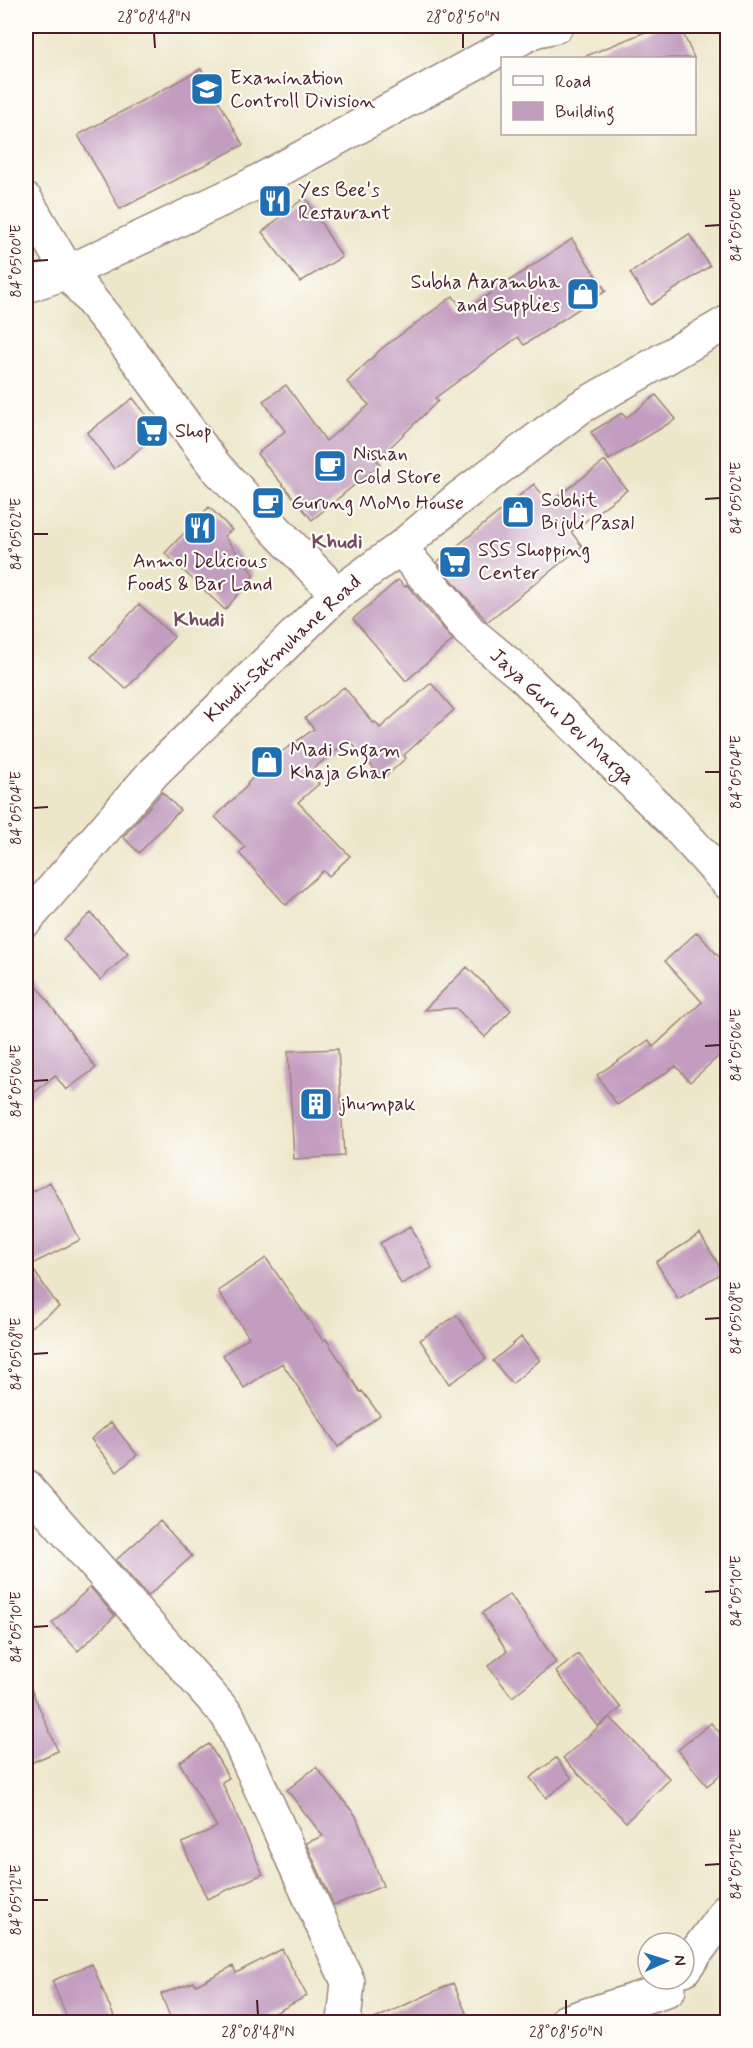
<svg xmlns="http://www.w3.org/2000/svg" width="753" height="2048" viewBox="0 0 753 2048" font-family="Mynerve,sans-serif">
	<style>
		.building { fill: #c39dc0 }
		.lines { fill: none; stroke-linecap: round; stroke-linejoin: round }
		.minor-casing { stroke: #9c837a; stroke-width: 36 }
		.major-casing { stroke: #9c837a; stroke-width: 36 }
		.minor { stroke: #fff; stroke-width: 33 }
		.major { stroke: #fff; stroke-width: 33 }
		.ticks { fill: none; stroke: #4a1f2b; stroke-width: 2 }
		.labels { text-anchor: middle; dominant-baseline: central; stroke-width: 4.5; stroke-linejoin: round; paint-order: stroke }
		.poi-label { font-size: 20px; fill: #4a1f2b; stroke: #fdfcf7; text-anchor: start }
		.street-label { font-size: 20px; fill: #4a1f2b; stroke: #fdfcf7 }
		.neighbourhood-label { font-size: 21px; font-weight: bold; fill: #744b5f; stroke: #fdfcf7 }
		.neatline { fill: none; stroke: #4a1f2b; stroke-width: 2 }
		.ticks-label { font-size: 15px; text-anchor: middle; fill: #4a1f2b }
	</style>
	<rect width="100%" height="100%" fill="#fdfcf7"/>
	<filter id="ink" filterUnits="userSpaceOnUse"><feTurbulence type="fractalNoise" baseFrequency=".0167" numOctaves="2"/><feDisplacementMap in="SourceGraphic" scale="12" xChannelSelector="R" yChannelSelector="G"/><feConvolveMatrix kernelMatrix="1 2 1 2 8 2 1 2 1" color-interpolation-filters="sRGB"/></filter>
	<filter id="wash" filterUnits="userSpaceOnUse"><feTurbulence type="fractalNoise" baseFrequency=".008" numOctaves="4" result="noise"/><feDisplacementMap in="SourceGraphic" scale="24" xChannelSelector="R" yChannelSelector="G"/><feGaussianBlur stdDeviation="1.35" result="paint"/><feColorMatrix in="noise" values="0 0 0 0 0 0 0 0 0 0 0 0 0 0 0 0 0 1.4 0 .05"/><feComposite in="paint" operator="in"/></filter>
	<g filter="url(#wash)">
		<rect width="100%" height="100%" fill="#ede7ca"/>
		<g id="blocks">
			<path class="building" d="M660 26H680L694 58H581Z
				M201 69 243 145 120 209 78 135Z
				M305 197 342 257 300 282 262 232Z
				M689 234 710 266 651 305 630 273Z
				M572 239 606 291 524 345 518 337 435 398 438 401 377 460 380 464 312 520 257 454 285 431 263 401 286 385 326 441 369 405 347 382 381 349 453 296 464 311Z
				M656 395 676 419 609 460 591 432 622 413 626 418Z
				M133 398 160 433 114 469 87 433Z
				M605 461 627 490 571 532 582 546 487 622 437 562 534 484 549 503Z
				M209 507 232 530 224 536 254 575 225 610 165 553Z
				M398 580 405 587 407 585 453 640 406 681 353 619Z
				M139 604 174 637 126 689 91 657Z
				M431 683 454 710 404 755 406 758 383 779 349 740 309 772 319 784 298 802 350 856 329 876 323 871 286 905 239 853 245 847 215 817 248 785 247 784 267 762 314 729 305 718 344 687 373 723 375 722 380 728Z
				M162 792 180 810 139 853 123 837Z
				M91 913 128 954 100 980 63 939Z
				M697 932 728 967V1048L690 1082 676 1066 617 1105 597 1075 649 1040 653 1047 702 1002 665 961Z
				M467 967 511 1010 485 1037 456 1008 424 1010Z
				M26 971 96 1068 66 1090 55 1075 26 1100Z
				M338 1049 344 1156 294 1159 288 1051Z
				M50 1182 80 1240 30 1265 59 1307 26 1330V1195Z
				M411 1226 432 1268 401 1284 380 1243Z
				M700 1234 723 1272 678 1299 656 1262Z
				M266 1258 323 1341 326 1339 360 1392 362 1391 380 1415 338 1447 282 1363 244 1388 223 1355 249 1337 218 1291Z
				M457 1315 486 1359 449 1384 420 1340Z
				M521 1337 540 1360 512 1384 493 1361Z
				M111 1422 137 1455 117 1472 91 1439Z
				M160 1521 192 1556 148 1596 116 1560Z
				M90 1587 115 1616 78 1651 52 1623Z
				M510 1594 556 1662 512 1697 488 1666 507 1651 482 1613Z
				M578 1654 621 1708 598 1726 556 1672Z
				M26 1677 58 1751 26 1765Z
				M610 1717 670 1779 626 1822 563 1758Z
				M711 1723 728 1742V1768L707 1786 678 1750Z
				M209 1744 229 1778 222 1782 263 1874 207 1899 182 1843 217 1827 179 1762Z
				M556 1758 572 1778 546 1798 530 1778Z
				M316 1767 356 1816 383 1886 334 1905 306 1843 323 1836 287 1790Z
				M282 1949 307 1996 258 2022H172L161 1994 194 1982 196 1985 233 1966 236 1973Z
				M92 1964 116 2022H69L52 1981Z
				M453 1983 470 2022H368Z"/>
		</g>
	</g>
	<g filter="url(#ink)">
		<use href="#blocks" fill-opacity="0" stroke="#9c837a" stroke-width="1.5"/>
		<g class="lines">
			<g class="minor-casing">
				<path id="minor" d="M26 200 68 272 117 332 215 466 337 594
					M26 286 68 272 246 188 534 31 556 26
					M400 548 444 599 469 631 523 676 671 820 728 883
					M26 1486 228 1716 348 1982 344 2022
					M684 1969 728 1909
					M565 2022 669 1989"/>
			</g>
			<g class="major-casing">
				<path id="major" d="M26 920 154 772 337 594 400 548 459 498 579 408 728 322"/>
			</g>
			<use href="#minor" class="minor"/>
			<use href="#major" class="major"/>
		</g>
	</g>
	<path class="ticks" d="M154 33 155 48M463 33V48M705 226 720 225M33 261 48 260M705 499 720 498M33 534H48M705 772H720M33 808 48 807M705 1046 720 1045M33 1081 48 1080M705 1319 720 1318M33 1354 48 1353M705 1592 720 1591M33 1627 48 1626M705 1865 720 1864M33 1900H48M257 2000 258 2015M566 2000V2015"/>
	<defs>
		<g id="university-square" transform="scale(1.725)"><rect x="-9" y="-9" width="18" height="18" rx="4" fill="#1f6fb2" stroke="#fdfcf7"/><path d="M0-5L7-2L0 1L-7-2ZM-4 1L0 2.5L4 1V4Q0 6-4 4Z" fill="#fff"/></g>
		<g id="restaurant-square" transform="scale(1.725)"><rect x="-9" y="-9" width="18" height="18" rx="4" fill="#1f6fb2" stroke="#fdfcf7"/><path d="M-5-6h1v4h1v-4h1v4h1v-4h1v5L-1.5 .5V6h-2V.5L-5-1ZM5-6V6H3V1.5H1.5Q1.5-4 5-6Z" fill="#fff"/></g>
		<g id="shop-square" transform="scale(1.725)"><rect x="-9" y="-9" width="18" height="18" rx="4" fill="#1f6fb2" stroke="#fdfcf7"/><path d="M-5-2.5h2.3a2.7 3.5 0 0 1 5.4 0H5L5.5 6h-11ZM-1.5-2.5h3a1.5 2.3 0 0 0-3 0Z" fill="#fff"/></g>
		<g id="supermarket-square" transform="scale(1.725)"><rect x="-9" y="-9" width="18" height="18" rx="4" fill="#1f6fb2" stroke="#fdfcf7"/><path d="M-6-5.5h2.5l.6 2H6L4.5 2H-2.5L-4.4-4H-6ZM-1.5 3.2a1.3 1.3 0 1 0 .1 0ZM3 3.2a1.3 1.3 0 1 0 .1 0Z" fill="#fff"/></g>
		<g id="cafe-square" transform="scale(1.725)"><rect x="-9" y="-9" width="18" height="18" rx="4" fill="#1f6fb2" stroke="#fdfcf7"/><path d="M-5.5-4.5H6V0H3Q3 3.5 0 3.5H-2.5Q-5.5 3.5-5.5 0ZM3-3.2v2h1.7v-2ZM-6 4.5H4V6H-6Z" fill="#fff"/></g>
		<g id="building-square" transform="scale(1.725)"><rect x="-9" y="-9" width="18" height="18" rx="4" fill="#1f6fb2" stroke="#fdfcf7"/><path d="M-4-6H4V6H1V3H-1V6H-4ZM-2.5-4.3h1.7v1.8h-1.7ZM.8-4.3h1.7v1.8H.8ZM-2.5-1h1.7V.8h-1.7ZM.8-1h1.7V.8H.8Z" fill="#fff"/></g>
	</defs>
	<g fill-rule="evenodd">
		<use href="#university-square" x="207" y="89"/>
		<use href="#restaurant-square" x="275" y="201"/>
		<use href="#shop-square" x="583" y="294"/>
		<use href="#supermarket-square" x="152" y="431"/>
		<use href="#cafe-square" x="330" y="466"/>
		<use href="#cafe-square" x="268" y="503"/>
		<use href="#shop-square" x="518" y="512"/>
		<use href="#restaurant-square" x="200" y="528"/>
		<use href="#supermarket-square" x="455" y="562"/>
		<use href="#shop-square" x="267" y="762"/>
		<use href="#building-square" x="316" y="1104"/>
	</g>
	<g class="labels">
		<g class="poi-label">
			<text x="230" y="78">Examination<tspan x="230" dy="23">Controll Division</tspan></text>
			<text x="298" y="190">Yes Bee's<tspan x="298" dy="23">Restaurant</tspan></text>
			<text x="560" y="282" text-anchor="end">Subha Aarambha<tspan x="560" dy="23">and Supplies</tspan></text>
			<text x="175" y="431">Shop</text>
			<text x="353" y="454">Nishan<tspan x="353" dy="23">Cold Store</tspan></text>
			<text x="541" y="500">Sobhit<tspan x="541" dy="23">Bijuli Pasal</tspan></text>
			<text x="291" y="503">Gurung MoMo House</text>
			<text x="478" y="550">SSS Shopping<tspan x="478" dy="23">Center</tspan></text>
			<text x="200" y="561" text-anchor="middle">Anmol Delicious<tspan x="200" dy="23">Foods &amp; Bar Land</tspan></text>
			<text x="290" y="750">Madi Sngam<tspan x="290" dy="23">Khaja Ghar</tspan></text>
			<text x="339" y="1104">jhumpak</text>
		</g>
		<g class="street-label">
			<text transform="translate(283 649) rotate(-43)">Khudi-Satmuhane Road</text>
			<text transform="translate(562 717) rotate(43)">Jaya Guru Dev Marga</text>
		</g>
		<g class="neighbourhood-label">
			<text x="337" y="542">Khudi</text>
			<text x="199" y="620">Khudi</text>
		</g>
	</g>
	<rect width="753" height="2048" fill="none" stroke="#fdfcf7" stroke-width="66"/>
	<rect x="501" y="57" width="195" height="78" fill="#fdfcf7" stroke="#b5a4a5" stroke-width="1.5"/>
	<rect x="513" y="76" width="30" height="9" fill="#ffffff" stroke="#b5a4a5" stroke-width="1.5"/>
	<text x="555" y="87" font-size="18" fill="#4a1f2b">Road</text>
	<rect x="513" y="102" width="30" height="18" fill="#c39dc0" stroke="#b5a4a5" stroke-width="1.5"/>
	<text x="555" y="117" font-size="18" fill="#4a1f2b">Building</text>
	<g transform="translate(666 1961) rotate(87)"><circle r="28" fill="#fdfcf7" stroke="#b5a4a5" stroke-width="1.5"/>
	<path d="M0-4.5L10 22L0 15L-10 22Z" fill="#1f6fb2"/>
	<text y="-9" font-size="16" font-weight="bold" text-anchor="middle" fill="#4a1f2b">N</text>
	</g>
	<rect x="33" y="33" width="687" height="1982" class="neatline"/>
	<g class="ticks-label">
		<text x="154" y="22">28°08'48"N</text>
		<text x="463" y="22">28°08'50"N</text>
		<text transform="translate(736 225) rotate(-90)" y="5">84°05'00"E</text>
		<text transform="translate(16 261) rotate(-90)" y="5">84°05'00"E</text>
		<text transform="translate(736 498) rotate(-90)" y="5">84°05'02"E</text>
		<text transform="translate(16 534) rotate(-90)" y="5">84°05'02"E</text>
		<text transform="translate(736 772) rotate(-90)" y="5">84°05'04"E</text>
		<text transform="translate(16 808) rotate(-90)" y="5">84°05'04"E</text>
		<text transform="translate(736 1045) rotate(-90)" y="5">84°05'06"E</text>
		<text transform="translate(16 1081) rotate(-90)" y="5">84°05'06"E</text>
		<text transform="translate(736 1318) rotate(-90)" y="5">84°05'08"E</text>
		<text transform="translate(16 1354) rotate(-90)" y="5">84°05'08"E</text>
		<text transform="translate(736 1591) rotate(-90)" y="5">84°05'10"E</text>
		<text transform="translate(16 1627) rotate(-90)" y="5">84°05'10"E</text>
		<text transform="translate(736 1864) rotate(-90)" y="5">84°05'12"E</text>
		<text transform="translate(16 1900) rotate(-90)" y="5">84°05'12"E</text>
		<text x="258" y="2037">28°08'48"N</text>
		<text x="566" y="2037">28°08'50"N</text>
	</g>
</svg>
